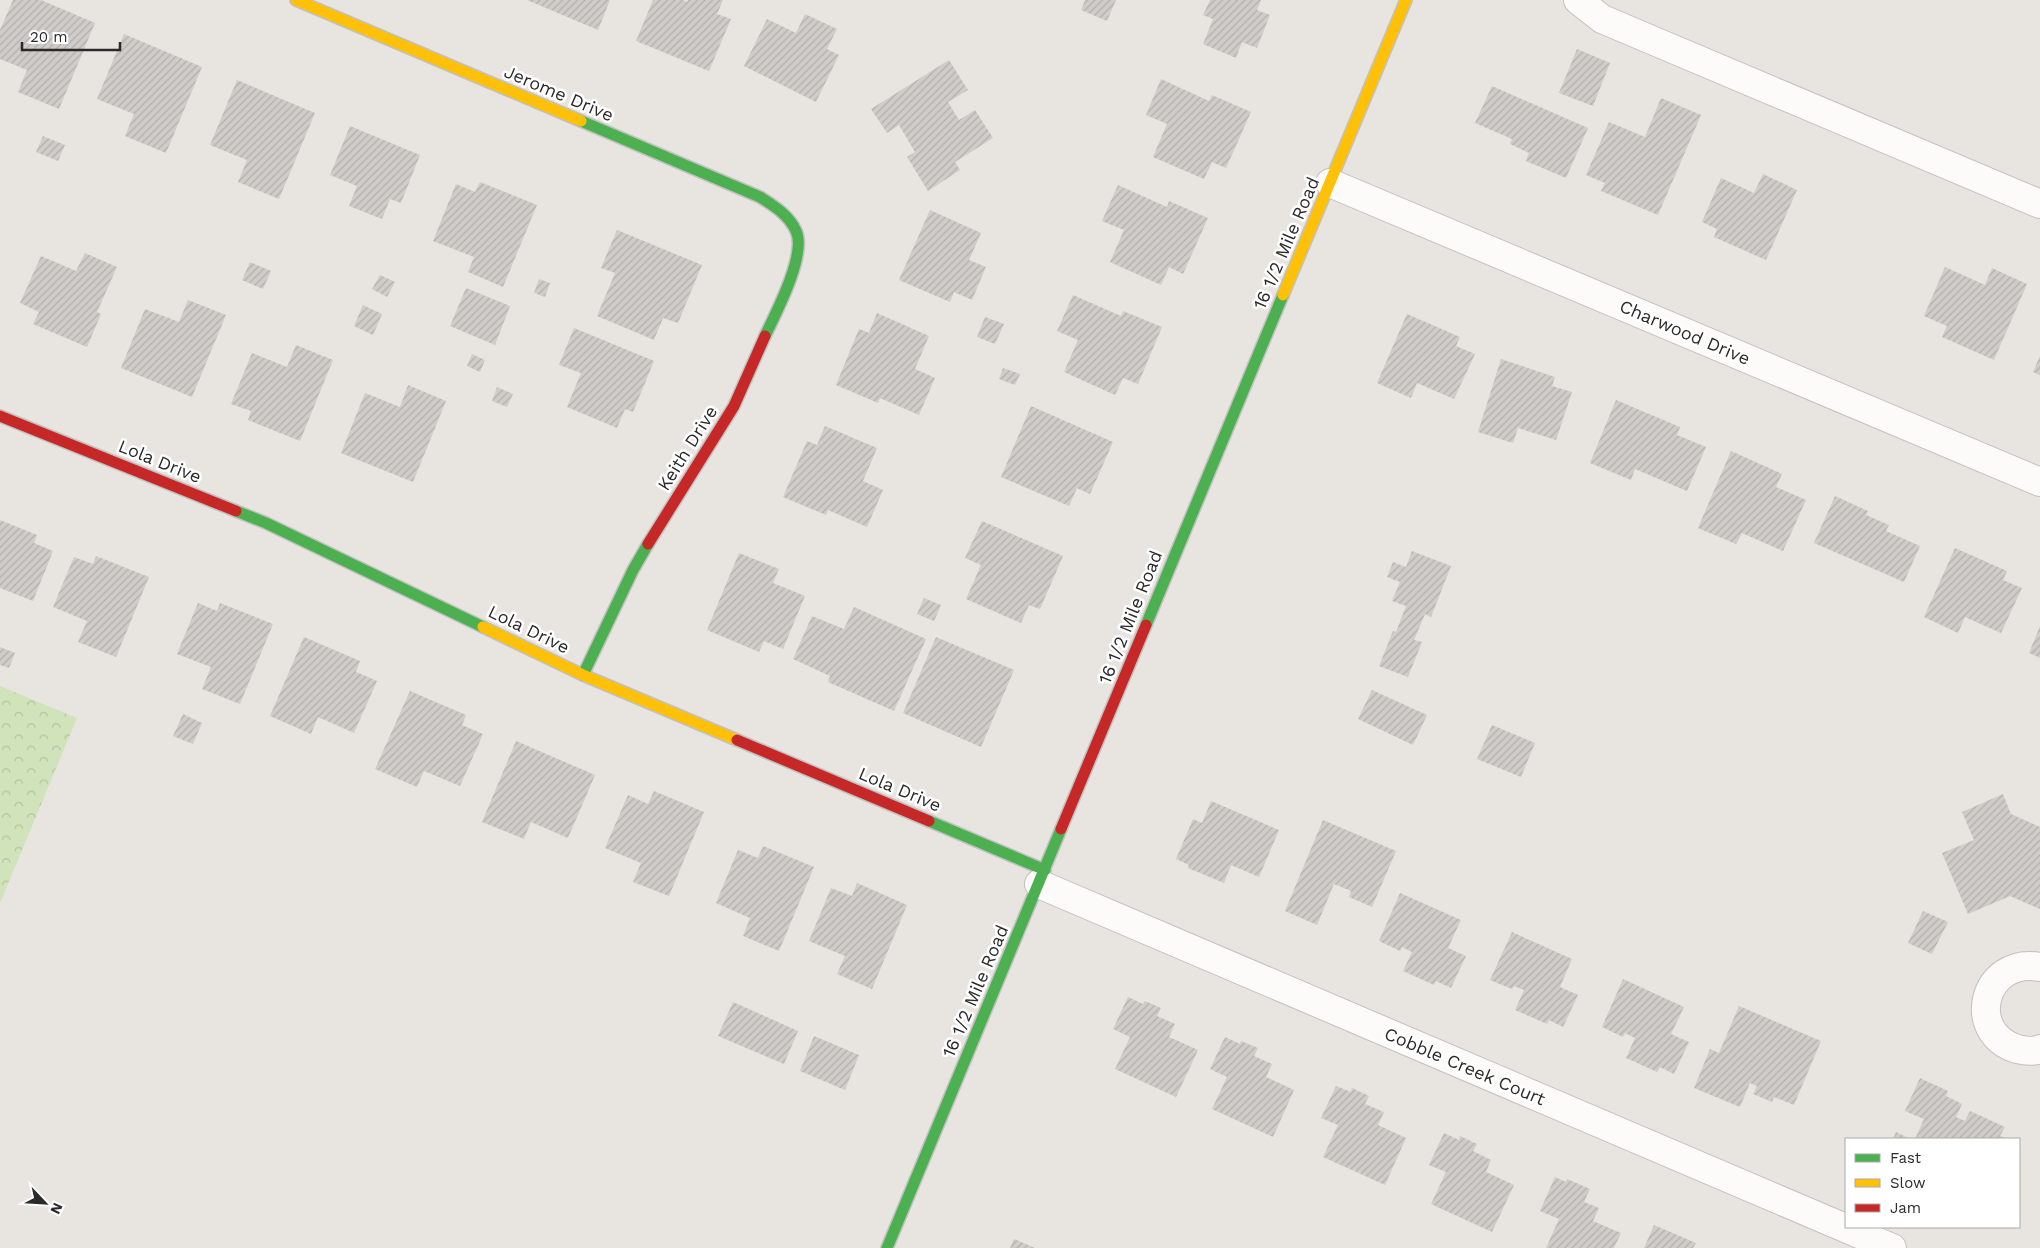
<svg xmlns="http://www.w3.org/2000/svg" width="2040" height="1248" viewBox="0 0 2040 1248" font-family="'Work Sans',sans-serif">
	<style>
		.forest { fill: url(#forest-crowns) }
		.building { fill: url(#building-hatch) }
		.lines { fill: none; stroke-linecap: round; stroke-linejoin: round }
		.street-casing { stroke: #c2c1c1; stroke-width: 30 }
		.fast-casing { stroke: #c2c1c1; stroke-width: 14 }
		.slow-casing { stroke: #c2c1c1; stroke-width: 14 }
		.jam-casing { stroke: #c2c1c1; stroke-width: 14 }
		.street { stroke: #fcfbfa; stroke-width: 28 }
		.fast { stroke: #4caf50; stroke-width: 11 }
		.slow { stroke: #ffc107; stroke-width: 11 }
		.jam { stroke: #c62828; stroke-width: 11 }
		.labels { text-anchor: middle; dominant-baseline: central; stroke-width: 5; stroke-linejoin: round; paint-order: stroke }
		.street-label { font-size: 18px; fill: #2a2a2a; stroke: #fff }
	</style>
	<defs>
		<pattern id="forest-crowns" width="20" height="18" patternUnits="userSpaceOnUse" patternTransform="scale(1.25)"><rect width="20" height="18" fill="#d1e3ba"/><path d="M2 6a3 3 0 1 1 6 0M12 15a3 3 0 1 1 6 0" fill="none" stroke="#b4c3a0"/></pattern>
		<pattern id="building-hatch" width="6" height="6" patternUnits="userSpaceOnUse" patternTransform="scale(1.25)"><rect width="6" height="6" fill="#cfccc9"/><path d="M-1 1l2-2M0 6l6-6M5 7l2-2" fill="none" stroke="#b2afad"/></pattern>
	</defs>
	<rect width="100%" height="100%" fill="#e8e4e0"/>
	<path class="forest" d="M0 686 77 718 0 903Z"/>
	<path class="building" d="M13 0H41L95 23 59 109 18 92 27 70 0 59V30Z
		M527 0H610L598 30Z
		M653 0H683L687 2 688 0H723L717 14 731 19 709 71 636 41Z
		M1085 0H1116L1107 21 1081 10Z
		M1210 0H1261L1257 10 1270 15 1257 48 1242 42 1236 58 1203 44 1213 19 1203 15Z
		M805 14 837 29 827 49 839 55 816 102 744 66 767 19 796 33Z
		M124 34 202 67 166 153 125 136 134 114 97 99Z
		M1577 49 1610 63 1593 106 1559 93Z
		M949 60 968 90 948 102 959 120 975 110 993 138 955 162 960 170 928 191 907 157 915 152 899 125 887 133 871 109Z
		M1161 79 1209 101 1212 95 1251 112 1226 168 1212 162 1204 179 1153 157 1167 124 1146 115Z
		M237 80 315 113 279 199 238 182 247 160 210 145Z
		M1492 86 1588 128 1566 178 1526 161 1529 153 1510 144 1512 139 1475 123Z
		M1661 98 1701 115 1658 215 1601 191 1605 183 1586 175 1609 122 1645 137Z
		M350 126 420 155 401 203 390 199 382 219 349 206 357 186 330 175Z
		M43 136 65 145 58 161 36 152Z
		M1763 174 1797 190 1766 260 1714 237 1717 229 1702 222 1721 178 1754 193Z
		M480 182 537 205 503 287 468 272 474 257 433 241 456 184 475 192Z
		M1118 185 1167 207 1169 201 1208 218 1183 274 1169 267 1161 285 1110 262 1124 230 1102 221Z
		M930 210 981 233 969 260 986 267 972 300 954 292 950 302 899 280Z
		M617 230 702 265 678 323 663 318 654 340 597 316 615 273 601 268Z
		M85 253 117 267 97 312 101 314 87 347 33 324 39 312 20 303 41 256 76 271Z
		M250 262 271 271 263 289 242 280Z
		M1945 267 1985 285 1992 268 2027 284 1994 360 1942 337 1947 326 1924 316Z
		M380 275 395 282 387 297 372 289Z
		M539 279 550 283 545 297 534 293Z
		M466 288 510 306 495 345 450 326Z
		M1073 295 1121 316 1123 311 1162 327 1138 384 1123 378 1115 395 1064 372 1078 340 1057 331Z
		M188 300 226 315 192 397 121 368 145 309 179 322Z
		M363 305 382 314 373 335 354 326Z
		M877 313 929 336 915 369 935 378 919 415 880 398 878 403 836 385 859 329 869 333Z
		M1407 314 1460 337 1456 346 1475 354 1454 399 1417 383 1411 398 1377 383Z
		M985 317 1004 324 995 344 977 337Z
		M574 328 654 361 633 412 625 409 617 428 567 407 581 373 559 365Z
		M296 345 333 360 300 441 248 420 251 411 231 404 252 353 287 367Z
		M472 354 485 360 480 372 467 366Z
		M2040 356V375L2033 372Z
		M1501 359 1555 377 1552 386 1572 392 1556 440 1518 428 1513 443 1478 432Z
		M1003 368 1020 374 1015 385 999 379Z
		M408 385 446 401 413 482 341 453 365 393 400 407Z
		M497 387 513 394 507 407 492 401Z
		M1616 400 1680 427 1677 435 1706 447 1687 491 1635 469 1631 480 1590 463Z
		M1031 406 1113 442 1090 494 1077 488 1069 506 1001 477Z
		M825 426 877 448 863 481 883 490 867 527 828 510 826 515 783 497 807 441 817 445Z
		M1731 451 1782 474 1776 487 1806 500 1783 551 1742 533 1736 544 1698 528Z
		M1835 496 1868 511 1866 515 1889 525 1886 531 1920 546 1904 582 1814 543Z
		M0 520 37 535 34 543 53 551 33 601 0 588Z
		M982 521 1063 556 1040 609 1029 605 1021 623 966 599 981 565 965 558Z
		M1955 548 2007 571 2003 580 2022 588 2001 633 1965 617 1958 633 1924 617Z
		M1412 551 1451 566 1431 617 1425 614 1414 640 1422 642 1408 677 1379 666 1393 631 1396 632 1406 606 1392 601 1400 582 1387 577 1393 562 1406 567Z
		M739 553 779 569 773 583 805 596 783 649 764 641 759 652 707 630Z
		M96 556 149 577 116 657 78 642 87 621 53 607 74 557 93 564Z
		M924 598 941 605 934 621 917 614Z
		M198 603 217 611 220 603 273 624 240 704 202 689 211 667 177 654Z
		M854 607 926 639 894 711 828 682 830 676 793 659 812 616 844 629Z
		M2040 626V658L2029 653Z
		M304 637 360 661 356 672 377 681 354 733 318 717 311 734 270 716Z
		M936 637 1014 670 981 747 903 713Z
		M0 647 15 653 9 668 0 665Z
		M1372 690 1427 715 1413 745 1358 719Z
		M410 691 466 715 462 725 483 734 460 786 424 771 417 787 375 769Z
		M183 714 202 723 193 744 173 736Z
		M1492 725 1535 743 1521 777 1477 759Z
		M516 741 595 775 568 838 531 822 524 839 482 822Z
		M654 791 704 812 669 896 633 882 641 863 605 848 628 795 648 804Z
		M2003 794 2011 814 2040 827V909L2010 896 1968 914 1942 853 1974 840 1962 812Z
		M1211 801 1279 830 1259 877 1231 865 1224 883 1188 868 1189 865 1176 859 1193 819 1202 823Z
		M1323 820 1396 851 1372 907 1349 897 1351 891 1334 884 1317 925 1285 911Z
		M763 846 814 867 779 951 743 936 750 918 716 903 738 850 758 858Z
		M857 883 907 905 872 989 837 974 845 956 809 941 831 888 852 896Z
		M1400 893 1461 920 1448 948 1466 956 1451 988 1436 981 1434 985 1403 971 1412 952 1402 947 1400 951 1379 941Z
		M1923 911 1948 922 1932 954 1908 943Z
		M1512 932 1572 959 1560 987 1578 995 1563 1027 1549 1020 1547 1024 1515 1010 1524 990 1514 986 1512 989 1490 980Z
		M1623 979 1684 1007 1671 1034 1689 1042 1674 1074 1660 1067 1657 1072 1626 1058 1635 1038 1625 1033 1623 1037 1602 1027Z
		M1128 997 1143 1004 1145 1001 1161 1008 1157 1016 1175 1024 1169 1037 1198 1050 1176 1097 1115 1069 1130 1037 1113 1029Z
		M733 1002 798 1031 784 1064 718 1036Z
		M1739 1006 1821 1041 1794 1105 1774 1097 1772 1102 1753 1094 1757 1086 1750 1083 1740 1107 1694 1088 1710 1049 1719 1053Z
		M814 1036 859 1055 845 1090 800 1071Z
		M1225 1037 1240 1044 1241 1041 1258 1048 1254 1056 1272 1064 1266 1077 1294 1090 1273 1137 1212 1109 1227 1077 1210 1069Z
		M1920 1078 1948 1091 1946 1096 1962 1104 1956 1117 1965 1121 1970 1111 2005 1127 2000 1136 2008 1139H1915L1924 1119 1905 1111Z
		M1336 1086 1351 1092 1352 1088 1369 1096 1365 1104 1384 1112 1378 1125 1406 1138 1385 1185 1323 1157 1338 1125 1321 1118Z
		M1896 1132 1910 1139H1893Z
		M1444 1133 1459 1140 1460 1136 1477 1144 1473 1151 1491 1160 1486 1172 1514 1185 1492 1232 1431 1204 1446 1172 1429 1165Z
		M1555 1177 1566 1182 1567 1179 1590 1189 1584 1202 1599 1208 1593 1221 1621 1233 1614 1248H1546L1559 1219 1540 1211Z
		M1654 1225 1696 1243 1693 1248H1644Z
		M1014 1239 1035 1248H1010Z"/>
	<g class="lines">
		<g class="street-casing">
			<path id="street" d="M1578 0 1602 19 2040 204
				M1330 183 2040 482
				M1039 884 1892 1248
				M2040 967C1982 957 1965 1033 2017 1049 2025 1051 2033 1052 2040 1049"/>
		</g>
		<g class="fast-casing">
			<path id="fast" d="M581 121 760 197C774 206 789 215 796 231 807 254 776 313 765 336
				M236 511 266 523 483 627
				M1146 625 1283 295
				M583 675 633 570 648 544
				M929 821 1045 870
				M887 1248 1061 829"/>
		</g>
		<g class="slow-casing">
			<path id="slow" d="M296 0 581 121
				M1283 295 1406 0
				M483 627 583 675 737 740"/>
		</g>
		<g class="jam-casing">
			<path id="jam" d="M0 416 236 511
				M648 544 734 406 765 336
				M737 740 929 821
				M1061 829 1146 625"/>
		</g>
		<use href="#street" class="street"/>
		<use href="#fast" class="fast"/>
		<use href="#slow" class="slow"/>
		<use href="#jam" class="jam"/>
	</g>
	<g class="labels">
		<g class="street-label">
			<text transform="translate(559 93) rotate(23)">Jerome Drive</text>
			<text transform="translate(1286 243) rotate(-67)">16 1/2 Mile Road</text>
			<text transform="translate(1685 332) rotate(23)">Charwood Drive</text>
			<text transform="translate(687 448) rotate(-58)">Keith Drive</text>
			<text transform="translate(160 461) rotate(22)">Lola Drive</text>
			<text transform="translate(1130 617) rotate(-68)">16 1/2 Mile Road</text>
			<text transform="translate(529 629) rotate(26)">Lola Drive</text>
			<text transform="translate(900 789) rotate(23)">Lola Drive</text>
			<text transform="translate(975 991) rotate(-67)">16 1/2 Mile Road</text>
			<text transform="translate(1465 1066) rotate(23)">Cobble Creek Court</text>
		</g>
	</g>
	<rect x="1845" y="1138" width="175" height="90" fill="#ffffff" stroke="#aaaaaa"/>
	<rect x="1855" y="1154" width="25" height="8" fill="#4caf50" stroke="#aaaaaa"/>
	<text x="1890" y="1163" font-size="15" fill="#2a2a2a">Fast</text>
	<rect x="1855" y="1179" width="25" height="8" fill="#ffc107" stroke="#aaaaaa"/>
	<text x="1890" y="1188" font-size="15" fill="#2a2a2a">Slow</text>
	<rect x="1855" y="1204" width="25" height="8" fill="#c62828" stroke="#aaaaaa"/>
	<text x="1890" y="1213" font-size="15" fill="#2a2a2a">Jam</text>
	<g transform="translate(45 1203) rotate(115)" stroke="#ffffff" stroke-width="4" paint-order="stroke">
	<path d="M0-4L9 19L0 12L-9 19Z" fill="#2a2a2a"/>
	<text y="-8" font-size="14" font-weight="bold" text-anchor="middle" fill="#2a2a2a">N</text>
	</g>
	<path d="M22 42v8h98v-8" fill="none" stroke="#2a2a2a" stroke-width="2.5"/>
	<text x="30" y="42" font-size="15" fill="#2a2a2a" stroke="#ffffff" stroke-width="4" paint-order="stroke">20 m</text>
</svg>
